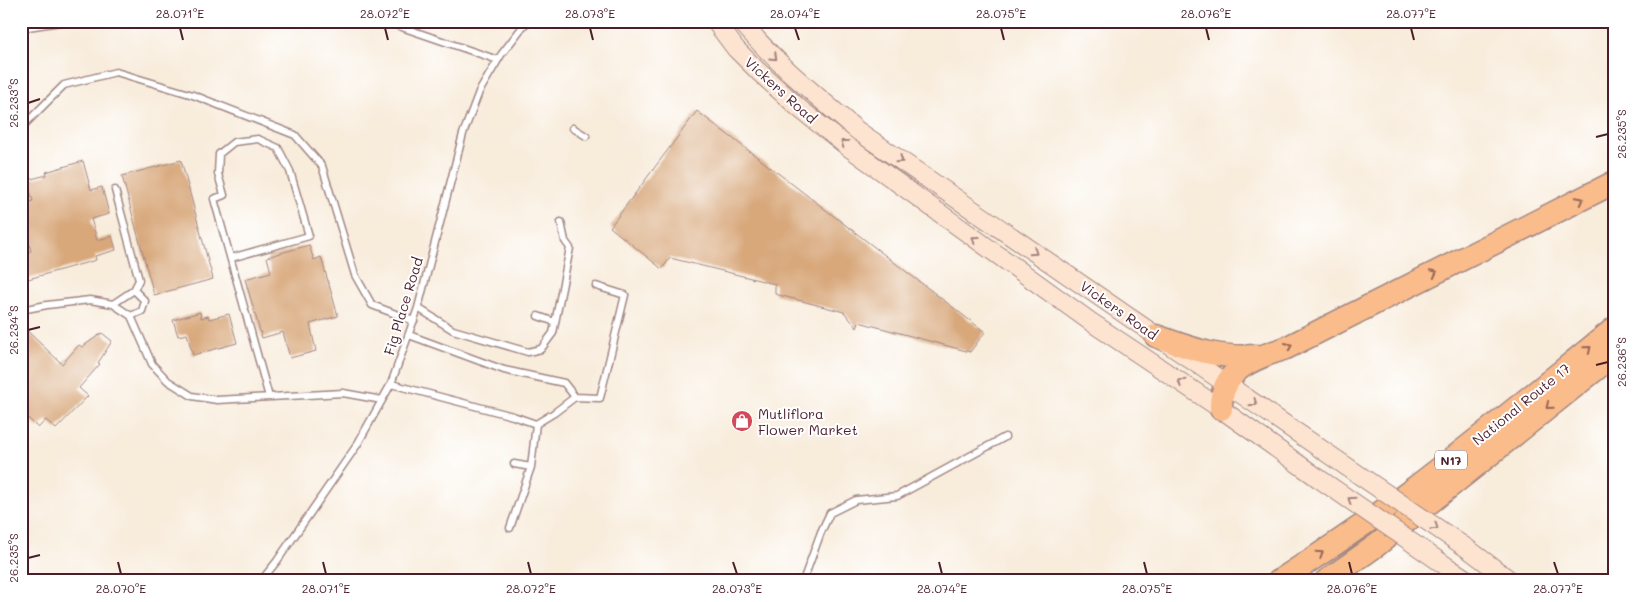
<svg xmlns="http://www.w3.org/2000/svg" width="1636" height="602" viewBox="0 0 1636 602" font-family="Mali,sans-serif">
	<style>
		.building { fill: #d8a77a }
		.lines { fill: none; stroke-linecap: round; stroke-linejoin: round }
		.service-casing { stroke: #a18683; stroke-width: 9 }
		.secondary-casing { stroke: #a18683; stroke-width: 20 }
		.motorway-casing { stroke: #a18683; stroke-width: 25 }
		.service { stroke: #fff; stroke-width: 6 }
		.secondary { stroke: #fde4d1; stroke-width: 18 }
		.motorway { stroke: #fabc8b; stroke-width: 22 }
		.secondary-bridge-casing { stroke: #a18683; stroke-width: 20; stroke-linecap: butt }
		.secondary-bridge { stroke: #fde4d1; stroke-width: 18 }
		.oneway { stroke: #a4827e }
		.oneway2 { stroke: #996656 }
		.ticks { fill: none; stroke: #4a1f2b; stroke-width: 2 }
		.labels { text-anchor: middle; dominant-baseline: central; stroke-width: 4; stroke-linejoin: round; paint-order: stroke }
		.shield { fill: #fff; stroke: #80626b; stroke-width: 1 }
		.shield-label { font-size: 12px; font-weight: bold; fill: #4a1f2b }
		.street-label { font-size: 14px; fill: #4a1f2b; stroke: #fff }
		.poi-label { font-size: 14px; fill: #4a1f2b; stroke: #fff; text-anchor: start }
		.neatline { fill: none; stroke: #4a1f2b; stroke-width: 2 }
		.ticks-label { font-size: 12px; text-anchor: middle; fill: #4a1f2b }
	</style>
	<rect width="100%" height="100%" fill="#fff"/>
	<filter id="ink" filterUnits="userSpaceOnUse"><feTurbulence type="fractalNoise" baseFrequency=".02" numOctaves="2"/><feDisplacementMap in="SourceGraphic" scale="10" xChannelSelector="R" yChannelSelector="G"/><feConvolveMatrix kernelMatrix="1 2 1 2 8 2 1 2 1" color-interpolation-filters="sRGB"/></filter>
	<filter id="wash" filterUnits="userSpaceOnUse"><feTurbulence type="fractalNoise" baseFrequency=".0096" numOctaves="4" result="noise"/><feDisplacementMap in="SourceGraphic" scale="20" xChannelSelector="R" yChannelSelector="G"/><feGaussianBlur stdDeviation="1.12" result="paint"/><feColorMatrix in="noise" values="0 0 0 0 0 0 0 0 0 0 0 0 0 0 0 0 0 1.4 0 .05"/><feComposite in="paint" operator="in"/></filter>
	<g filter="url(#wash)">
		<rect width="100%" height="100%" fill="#f8ecdb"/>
		<g id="blocks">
			<path class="building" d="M697 111 985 332 970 352 859 322 857 328 844 312 775 294V284L670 258 662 269 610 227Z
				M181 160 213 279 154 295 122 176Z
				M83 161 91 190 102 187 109 214 91 219 97 240 112 236 116 250 95 256 96 260 21 281V254L31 251 21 216V204L33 201 27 180 47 175 46 172Z
				M309 245 314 260 321 257 338 316 310 324 316 351 290 358 283 332 262 338 245 279 271 272 267 257Z
				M200 312 201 318 208 316 209 319 229 314 237 343 193 355 187 334 178 336 173 320Z
				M21 325 62 364 79 345 82 347 102 333 112 341 98 363 100 364 79 388 88 396 56 429 46 420 38 428 21 411Z"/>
		</g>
	</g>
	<g filter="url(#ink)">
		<use href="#blocks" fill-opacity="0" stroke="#a18683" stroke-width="1"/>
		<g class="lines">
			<g class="service-casing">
				<path id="service" d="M384 21 498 60
					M21 28 67 21
					M573 128 586 136
					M21 130 25 124 64 85 116 72 193 95 295 135 322 166 355 275 372 305 414 321
					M231 258 309 236 290 171 278 148 258 139 234 142 219 154 218 174 224 195 214 199 269 397
					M113 304 134 290 139 280 115 190
					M418 308 453 330 528 352 541 349 553 333 570 248 565 241 561 222
					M21 310 47 305 90 300 113 304 131 316 152 364 168 381 192 396 217 400 343 393 382 400
					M131 316 142 311 145 301 134 290
					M538 316 555 322
					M409 335 504 370 564 383 575 397
					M391 384 513 416 536 424
					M536 424 554 413 575 397 600 398 625 295 596 286
					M514 464 531 467
					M510 528 531 467 536 424
					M261 581 277 561 357 445 391 384 418 308 463 134 479 92 501 55 524 25 530 21
					M803 581 821 532 830 513 856 500 897 496 1005 437"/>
			</g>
			<g class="secondary-casing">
				<path id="secondary" d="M715 21 736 49 759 72 800 109 848 147 1091 322 1221 409 1318 478
					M741 21C775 63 817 96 858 131L1337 460
					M1468 549 1511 581
					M1449 568 1469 581"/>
			</g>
			<g class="motorway-casing">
				<path id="motorway" d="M1156 336C1193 349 1217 359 1257 356
					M1221 409C1220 369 1255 358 1286 348L1615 182
					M1279 581C1325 551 1370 521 1413 489 1482 437 1548 382 1615 328
					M1326 581 1377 545 1615 354"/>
			</g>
			<use href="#service" class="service"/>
			<use href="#secondary" class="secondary"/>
			<use href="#motorway" class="motorway"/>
			<g class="secondary-bridge-casing">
				<path id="secondary-bridge" d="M1337 460 1468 549
					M1318 478 1449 568"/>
			</g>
			<use href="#secondary-bridge" class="secondary-bridge"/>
		</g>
		<defs><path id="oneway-chevron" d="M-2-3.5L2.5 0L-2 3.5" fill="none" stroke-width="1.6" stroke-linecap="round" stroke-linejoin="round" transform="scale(1.25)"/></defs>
		<g class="oneway">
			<use href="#oneway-chevron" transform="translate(774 57) rotate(43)"/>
			<use href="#oneway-chevron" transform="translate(844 143) rotate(-143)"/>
			<use href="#oneway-chevron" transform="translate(900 160) rotate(35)"/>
			<use href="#oneway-chevron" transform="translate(975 239) rotate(-144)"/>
			<use href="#oneway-chevron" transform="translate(1034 252) rotate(34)"/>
			<use href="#oneway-chevron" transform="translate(1181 382) rotate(-146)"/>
			<use href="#oneway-chevron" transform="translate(1254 403) rotate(35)"/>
			<use href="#oneway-chevron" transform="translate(1351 500) rotate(-146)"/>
			<use href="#oneway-chevron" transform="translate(1435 527) rotate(34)"/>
		</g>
		<g class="oneway2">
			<use href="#oneway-chevron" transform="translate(1580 200) rotate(-27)"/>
			<use href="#oneway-chevron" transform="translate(1434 273) rotate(-27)"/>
			<use href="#oneway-chevron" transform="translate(1289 346) rotate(-24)"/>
			<use href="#oneway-chevron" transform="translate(1588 349) rotate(-39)"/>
			<use href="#oneway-chevron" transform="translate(1549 406) rotate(141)"/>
			<use href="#oneway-chevron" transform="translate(1320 554) rotate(-33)"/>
		</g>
	</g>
	<path class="ticks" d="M180 28 183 40M385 28 388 40M590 28 593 40M795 28 799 40M1001 28 1004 40M1206 28 1209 40M1411 28 1414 40M28 103 40 99M1596 137 1608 134M28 330 40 327M1596 365 1608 362M28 558 40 555M118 562 121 574M323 562 326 574M528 562 531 574M733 562 737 574M939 562 942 574M1144 562 1147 574M1349 562 1352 574M1554 562 1558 574"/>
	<defs>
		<g id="shop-disc" transform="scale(1.125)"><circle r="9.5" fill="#d1495b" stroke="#fff"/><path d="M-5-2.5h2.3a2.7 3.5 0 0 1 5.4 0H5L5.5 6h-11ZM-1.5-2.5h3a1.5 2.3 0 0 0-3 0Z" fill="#fff"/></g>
	</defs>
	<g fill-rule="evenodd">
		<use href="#shop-disc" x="742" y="421"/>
	</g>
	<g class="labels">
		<rect class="shield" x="1435" y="450.5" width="32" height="19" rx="4"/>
		<g class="shield-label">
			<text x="1451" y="460">N17</text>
		</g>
		<g class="street-label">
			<text transform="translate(781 90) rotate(42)">Vickers Road</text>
			<text transform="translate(403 306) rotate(-73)">Fig Place Road</text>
			<text transform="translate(1119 310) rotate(35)">Vickers Road</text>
			<text transform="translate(1521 404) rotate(-39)">National Route 17</text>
		</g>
		<g class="poi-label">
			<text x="758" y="413">Mutliflora<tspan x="758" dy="16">Flower Market</tspan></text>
		</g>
	</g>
	<rect width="1636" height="602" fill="none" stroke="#fff" stroke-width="55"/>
	<rect x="28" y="28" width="1580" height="546" class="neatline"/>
	<g class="ticks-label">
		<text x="180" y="18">28.071°E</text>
		<text x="385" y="18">28.072°E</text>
		<text x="590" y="18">28.073°E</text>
		<text x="795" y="18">28.074°E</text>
		<text x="1001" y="18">28.075°E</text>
		<text x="1206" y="18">28.076°E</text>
		<text x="1411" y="18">28.077°E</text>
		<text transform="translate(14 103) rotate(-90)" y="4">26.233°S</text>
		<text transform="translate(1622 134) rotate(-90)" y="4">26.235°S</text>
		<text transform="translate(14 330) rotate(-90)" y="4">26.234°S</text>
		<text transform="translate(1622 362) rotate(-90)" y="4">26.236°S</text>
		<text transform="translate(14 558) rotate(-90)" y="4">26.235°S</text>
		<text x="121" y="593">28.070°E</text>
		<text x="326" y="593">28.071°E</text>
		<text x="531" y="593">28.072°E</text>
		<text x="737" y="593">28.073°E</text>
		<text x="942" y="593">28.074°E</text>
		<text x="1147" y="593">28.075°E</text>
		<text x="1352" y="593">28.076°E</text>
		<text x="1558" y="593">28.077°E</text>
	</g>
</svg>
